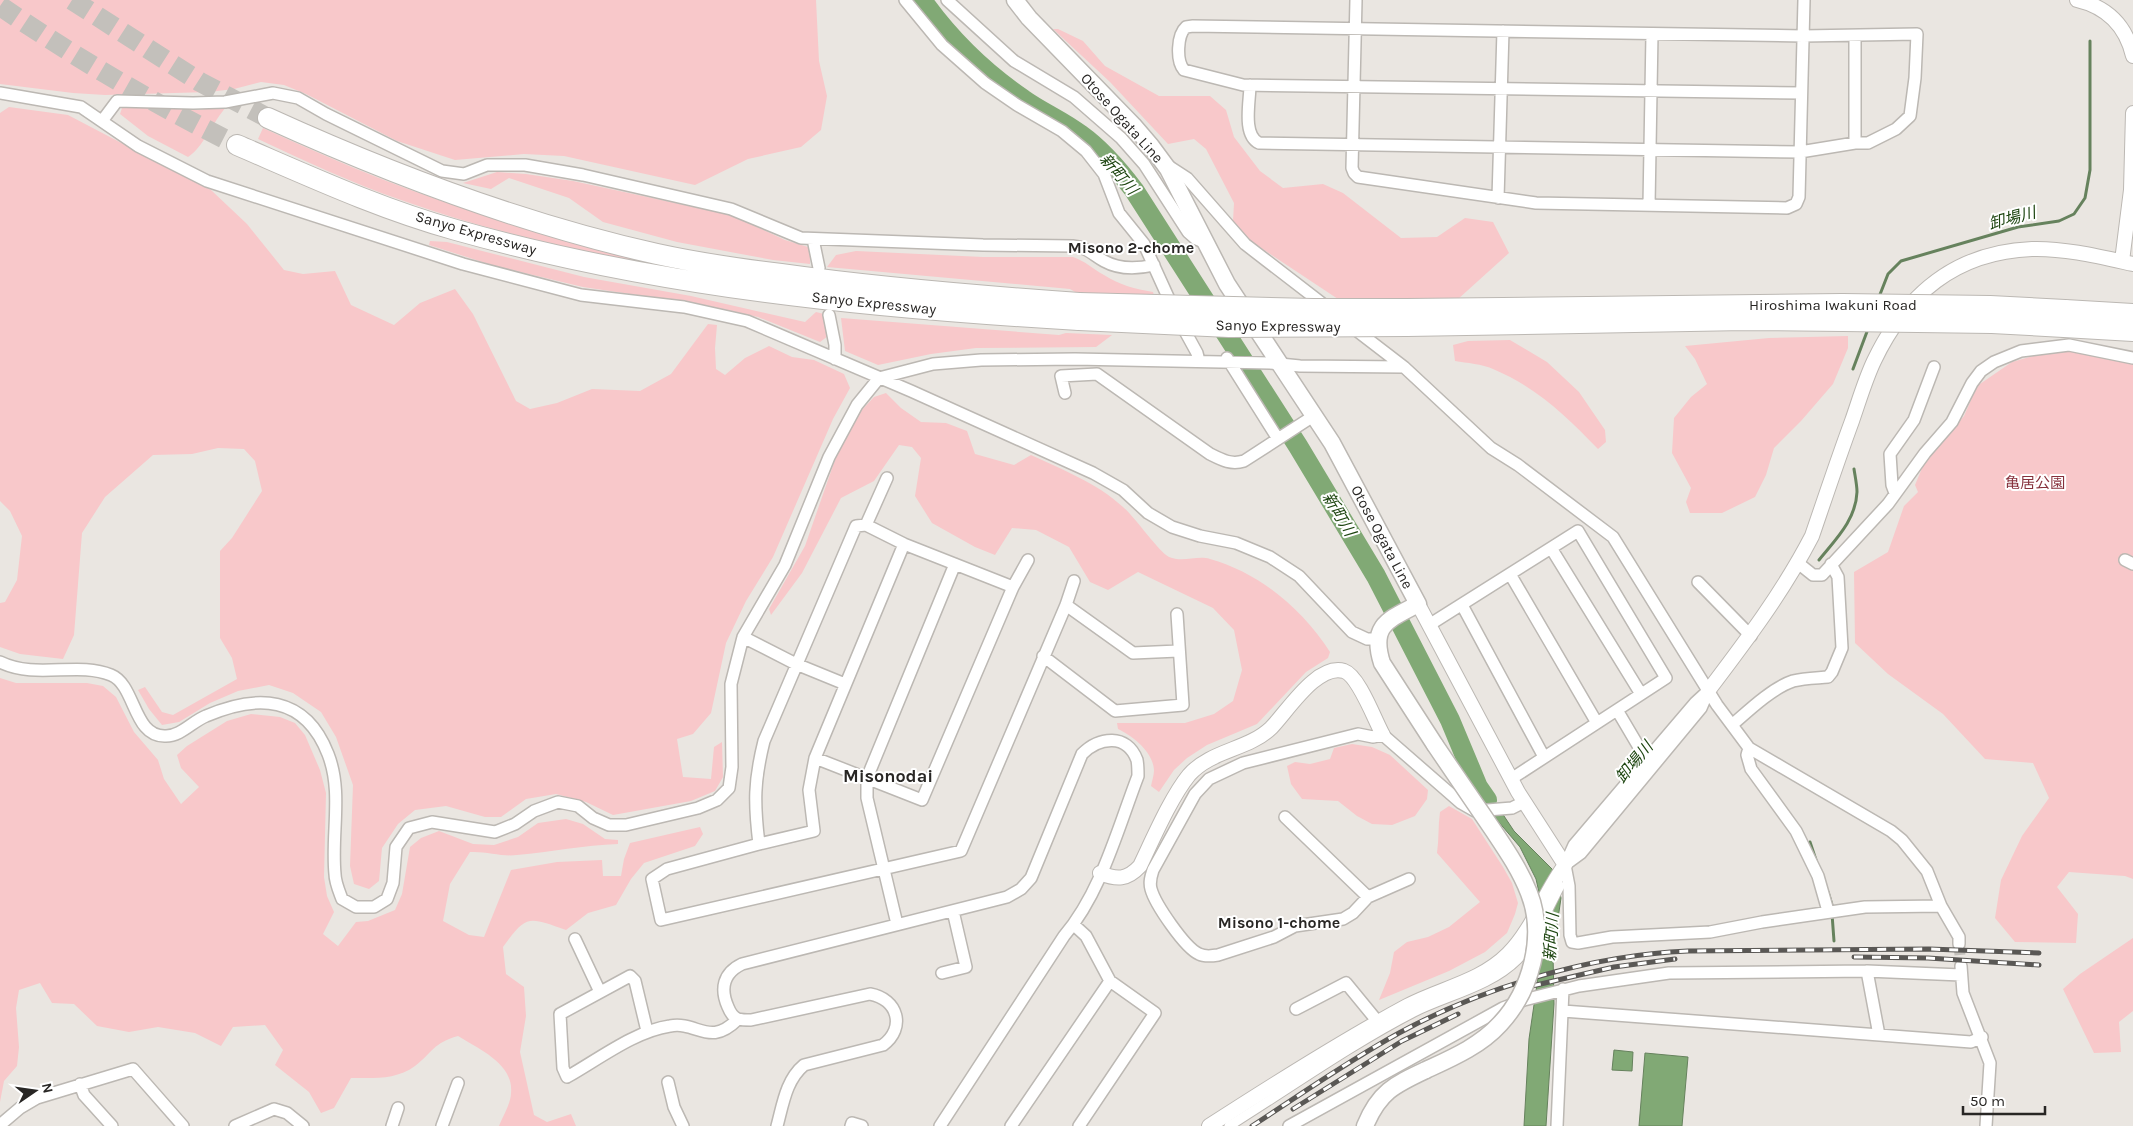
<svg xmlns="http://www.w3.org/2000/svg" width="2133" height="1126" viewBox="0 0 2133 1126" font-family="Karla,'Noto Sans JP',sans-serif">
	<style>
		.green { fill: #f8c8ca }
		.water { fill: #81a975; stroke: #66825d }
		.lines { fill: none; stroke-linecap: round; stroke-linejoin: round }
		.stream { stroke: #66825d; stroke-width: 3 }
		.river { stroke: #81a975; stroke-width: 20 }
		.minor-tunnel { stroke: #c3c0bb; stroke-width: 11; stroke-dasharray: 11 5.5; stroke-linecap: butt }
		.motorway-tunnel { stroke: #c3c0bb; stroke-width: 20; stroke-dasharray: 20 10; stroke-linecap: butt }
		.pedestrian-casing { stroke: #bcb8b3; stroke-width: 11 }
		.minor-casing { stroke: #bcb8b3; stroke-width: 14 }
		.tertiary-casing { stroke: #bcb8b3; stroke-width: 16 }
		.secondary-casing { stroke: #bcb8b3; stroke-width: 19 }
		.motorway-casing { stroke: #bcb8b3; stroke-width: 22 }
		.pedestrian { stroke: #fff; stroke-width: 9 }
		.minor { stroke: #fff; stroke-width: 11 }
		.tertiary { stroke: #fff; stroke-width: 14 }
		.secondary { stroke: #fff; stroke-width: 16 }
		.motorway { stroke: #fff; stroke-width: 20 }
		.rail-casing { stroke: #5a5855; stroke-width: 5 }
		.rail { stroke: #fff; stroke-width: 3; stroke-dasharray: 9; stroke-linecap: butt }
		.secondary-bridge-casing { stroke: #bcb8b3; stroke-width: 19; stroke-linecap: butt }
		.motorway-bridge-casing { stroke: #bcb8b3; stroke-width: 22; stroke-linecap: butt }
		.secondary-bridge { stroke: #fff; stroke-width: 16 }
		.motorway-bridge { stroke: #fff; stroke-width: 20 }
		.labels { text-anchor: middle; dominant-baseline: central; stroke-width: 4; stroke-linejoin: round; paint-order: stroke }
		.street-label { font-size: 15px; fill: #282624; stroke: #fff }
		.park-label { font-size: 15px; fill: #86313c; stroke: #fff }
		.water-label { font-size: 16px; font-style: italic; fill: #1d4510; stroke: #fff }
		.neighbourhood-label { font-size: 16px; font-weight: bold; fill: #282624; stroke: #fff }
		.quarter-label { font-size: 18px; font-weight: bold; fill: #282624; stroke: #fff }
	</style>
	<rect width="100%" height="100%" fill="#eae6e1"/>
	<path class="green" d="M0 0H816L819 61 827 96 821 130 801 147 748 159 695 185 564 156 524 154 455 160 397 141 306 94 284 85 261 82 234 89 209 92 105 95 73 93 0 84Z
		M1053 29H1058L1083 41 1105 66 1159 96H1210L1226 110 1234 137 1260 171 1283 188 1323 184 1343 193 1401 238 1437 237 1465 218 1493 222 1509 253 1457 300 1344 303 1252 242 1233 221 1234 203 1206 149 1194 139 1168 144 1110 82Z
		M145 106 198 110 227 106C213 121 203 148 188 157L148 136 120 114 122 108Z
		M9 107 68 115 211 190 247 224 284 270 303 274 335 271 351 305 394 325 420 303 455 289 473 314 516 401 530 409 557 403 592 389 640 391 671 374 708 324 717 325 715 348 716 369 725 375 745 358 769 346 792 357 814 360 844 374 850 388 833 419 773 557 746 601 726 643 711 713 693 734 677 739 683 777 711 779 714 747 722 742 723 777 715 791 691 801 613 815 586 802 556 794 526 799 501 817H485L446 806 415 810 398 824 382 848 379 881 369 889 354 884 350 866 353 785 336 737 321 712 293 693 269 685 238 691 210 703 179 722 162 725 149 709 138 690 145 687 162 712 173 715 237 679 232 658 220 638V551L232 538 262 491 255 461 244 449 218 448 192 454 153 455 105 497 82 533 74 635 63 659 20 654 0 647V603L5 602 17 580 22 536 10 511 0 501V113Z
		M263 128C345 166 427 199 514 224 570 241 629 253 686 268V270C589 254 494 233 401 200 352 183 305 161 258 139Z
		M497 172 526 174 573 181 731 215 785 240 808 247 810 252V264L773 260 677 242 603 222 569 198 509 178 491 189 463 183Z
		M430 241 447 242 584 277 691 296 805 322 816 312 824 314 828 336 820 342 758 317 704 305 583 287 495 266 429 245Z
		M856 251 983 257H1073C1085 261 1093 269 1104 275 1120 285 1135 289 1153 292L1154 296 1077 293 1070 289 827 267 836 255Z
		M841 318 1059 335 1066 333 1112 335 1096 347 976 348 931 354 878 365 845 351Z
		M1848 336V348L1833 384 1801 421 1774 448 1766 475 1755 497 1722 513H1690L1686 502 1691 488 1672 453 1674 418 1691 397 1707 384 1695 359 1685 346 1769 338Z
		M1468 341 1510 340 1547 362 1579 392 1605 430 1606 442 1598 449C1566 416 1536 387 1493 369 1482 364 1467 363 1455 361L1453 345Z
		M2068 350 2133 363V879L2125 876 2069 872 2057 887 2078 914 2076 943 2015 942 1995 918 2001 880 2022 836 2049 798 2033 763 1985 759 1943 714 1888 674 1855 643 1854 572 1888 552 1904 506 1918 492 1915 485 1925 461 1964 416 1977 386 2012 362 2040 354Z
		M886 393 901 408 921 422 946 423 967 431 975 454 1014 465 1031 455C1063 470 1097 483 1123 507 1135 517 1158 551 1169 557 1183 563 1197 555 1210 559 1260 573 1302 609 1330 652L1328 658 1306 672 1257 724 1207 745 1187 758 1174 770 1159 792 1151 786C1152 781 1154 775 1154 770 1153 752 1133 736 1118 729L1117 723H1185L1214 714 1233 701 1242 670 1234 630 1213 608 1138 572 1108 590 1090 582 1069 547 1036 530 1012 528 995 555 975 547 932 523 915 496 921 458 912 447 899 445 874 481 841 498 802 573 771 615 769 609 805 546 836 457 859 413 874 397Z
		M0 678 16 683H87L103 686 116 697 134 732 158 760 164 779 181 804 199 787 181 768 177 755 187 746 227 721 251 714 280 717 295 723 305 735 320 770 326 793 324 877 327 896 334 912 323 934 338 946 356 922 368 921 395 910 402 894 410 847 421 838 439 831 473 844 494 845 518 837 538 823 566 819 583 824 605 839 618 840V844C584 845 551 852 517 855 502 857 486 851 470 852L450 884 443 921 469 935 484 937 511 870 557 862 602 860 603 876H621L624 859 630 843 700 827 703 834 695 846 644 863 631 879 616 905 588 913 566 930C528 917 527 914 503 947L506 974 524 987 526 1016 520 1052 534 1115 547 1122 571 1114 576 1126H499C503 1116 511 1103 511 1093 514 1064 479 1049 458 1036 433 1043 433 1052 415 1066 396 1080 374 1078 351 1078L334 1108 321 1113 309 1092 275 1065 283 1050 265 1025 233 1027 221 1046 195 1033 158 1027 129 1032 97 1026 74 1004 52 1003 40 983 19 990 16 1008 19 1047 17 1066 4 1081 0 1102Z
		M1352 744 1372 747 1390 755 1428 790 1427 799 1415 816 1392 825 1372 824 1357 816 1338 801 1302 799 1291 784 1287 766 1295 762 1310 764 1330 759 1334 748Z
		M1449 806 1472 819 1503 867 1512 883 1518 903 1515 914 1507 933 1485 952 1449 971 1379 1000 1390 973 1394 952 1407 942 1428 937 1449 927 1480 902 1437 853C1439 839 1438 826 1440 812Z
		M2133 938V1011L2119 1022 2121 1052 2094 1053 2063 989 2080 974Z"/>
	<path class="water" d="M1473 775 1484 794 1496 804 1514 831 1555 872 1561 898 1553 953 1554 1004 1546 1126H1524L1529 1039 1546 923 1536 879 1520 847 1497 820 1477 789Z
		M1614 1050 1633 1052 1632 1071 1612 1070Z
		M1645 1053 1688 1057 1682 1126H1639Z"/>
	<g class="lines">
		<path class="stream" d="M1879 297 1888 274 1901 261 2018 227 2059 221 2074 214 2085 198 2090 170V41
			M1853 369 1868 329
			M1819 560C1835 540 1856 520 1857 492 1857 485 1855 476 1854 469
			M1810 842 1816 860
			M1828 892 1832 905
			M1832 914 1834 941"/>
		<path class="river" d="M922 0C949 38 985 73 1023 99 1041 112 1063 121 1081 135 1102 150 1118 169 1134 190L1298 446 1376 576 1450 720 1478 787 1487 800"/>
		<path class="minor-tunnel" d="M1959 944 1961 966"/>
		<path class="motorway-tunnel" d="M72 0 200 82 268 118
			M0 6C76 58 154 104 237 145"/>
		<g class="pedestrian-casing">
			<path id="pedestrian" d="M1229 1126C1290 1088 1350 1045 1414 1012 1448 995 1490 987 1518 959 1536 939 1547 910 1560 886"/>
		</g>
		<g class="minor-casing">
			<path id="minor" d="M905 0 942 45 985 83 1017 105 1062 131 1086 151 1104 174 1119 213 1144 244 1173 308
				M947 0 1014 61 1074 97 1121 138 1144 164 1188 232 1196 239 1206 243
				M1356 0 1352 168 1354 173 1358 177 1536 203 1787 208 1796 204 1799 197 1804 0
				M1855 36V143
				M1250 85C1250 101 1242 135 1259 143L1800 152 1855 143H1868L1896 129 1910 116 1915 78 1917 34 1803 36 1193 26 1186 27C1177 35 1176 61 1184 70L1243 85 1801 93
				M0 93 81 107 138 146 207 181 463 264 581 295 684 307 747 321 911 391 1093 473 1123 490 1148 513 1172 527 1200 536 1236 543 1270 557 1299 576 1352 632 1367 639H1378
				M102 121 117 101 193 103 225 102 273 93 298 98 326 114 442 171 464 174 487 165H525L583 175 731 209 801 238 983 245 1073 246C1087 247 1093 255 1104 261 1120 270 1137 269 1154 265
				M1167 165 1187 178 1245 244 1328 308
				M1498 198 1503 31
				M1649 205 1652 34
				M813 239 819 268
				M829 315 835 345V359
				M1180 322 1197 353 1199 361
				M1352 327 1404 367 1491 448 1518 465 1613 537 1717 705 1749 748 1891 831 1902 840 1927 871 1941 906 1959 937V944
				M1227 358 1278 439
				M1065 393 1061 376 1097 374 1210 454C1222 460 1231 465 1244 461L1315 415
				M1895 493 1892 485 1890 454 1914 420 1934 367
				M866 525 887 478
				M904 544 815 758 809 790 814 831 759 844 667 869 652 879 661 920 961 851 1066 605 1074 581
				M1551 548 1641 694
				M2125 560 2133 564
				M1798 563 1813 575H1822L1888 504 1925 453 1952 422 1972 383 1981 371 1994 362 2021 351 2069 345 2133 358
				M1510 574 1597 723
				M1698 582 1751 636
				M1066 605 1133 653 1178 651
				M1462 605 1544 757
				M1429 625 1578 531 1666 678 1511 779
				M743 637 796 664 845 684
				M1043 656 1115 711 1183 705 1177 614
				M0 662C37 680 77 661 111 675 136 685 133 738 166 736 181 736 193 721 206 716 257 694 305 695 328 754 343 792 331 834 335 874 335 882 339 891 342 899L356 907H374L387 899 393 883 396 847 409 828 432 822 495 832 515 824 534 811 558 802 578 806 593 818 609 825H626L698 808 717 800 729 788 732 767 731 684 743 637 785 565 829 457 857 405 879 378 933 364 981 360 1075 359 1270 363 1300 366 1404 367
				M1708 691 1695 703 1574 845 1565 865 1569 886 1570 935 1572 942 1578 943 1612 937 1710 932 1762 922 1865 907 1941 906
				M1617 710 1643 754 1648 758
				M1732 725C1748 711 1772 688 1793 681 1804 678 1817 678 1828 677L1832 672 1842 648 1838 577 1831 564
				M1749 748 1747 755 1751 769 1796 831 1818 876 1828 911
				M815 758 922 800 1013 587 1028 560
				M1285 817 1368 897 1353 913 1343 919 1295 926 1274 937 1218 955C1212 956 1205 957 1199 954 1185 948 1155 904 1151 889 1149 882 1151 876 1153 870L1195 794 1209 779 1243 763 1358 734 1373 737 1383 735 1461 803 1475 811 1512 808 1524 802
				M759 844C754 803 754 781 764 741L856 526 866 525 904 544 1013 587
				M1566 864 1581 853 1701 708 1704 701
				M1368 897 1409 879
				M897 924 867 798V778L955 564
				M1074 925 1086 936 1110 981 1155 1013 1079 1126
				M575 939 600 992
				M1961 966 1963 993 1990 1063 1986 1126
				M1867 971 1879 1035
				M942 973 966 967 953 911
				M1296 1009 1346 983 1378 1022
				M1563 1011 1971 1042 1982 1037
				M647 1031 635 981 630 976 560 1014 563 1068 567 1077C599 1059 635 1031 670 1026 698 1021 709 1048 738 1019
				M668 1082 674 1107 683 1126
				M80 1084 84 1095 112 1126
				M0 1125 20 1108 37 1098 133 1069 183 1126
				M235 1126 274 1109 287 1113 303 1126
				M392 1126 398 1108
				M442 1126 458 1083
				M777 1126C783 1104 786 1080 804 1065L883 1045C906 1028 898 999 870 994L751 1020C747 1020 742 1020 738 1019 733 1017 730 1012 728 1007 720 989 723 973 742 964L1007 897 1021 889 1031 878 1082 754C1099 737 1127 733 1137 760 1138 765 1138 771 1138 776 1118 828 1101 893 1064 936L940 1126
				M851 1126 852 1123 862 1126
				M1011 1126 1110 981
				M1289 1126 1503 1008 1524 1000 1579 986 1669 973 1867 971 1961 975
				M1557 1126 1563 989"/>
		</g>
		<g class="tertiary-casing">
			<path id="tertiary" d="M2077 0C2107 7 2126 26 2133 56
				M2122 261 2131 190 2133 113
				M1708 691C1746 641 1783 592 1812 536 1825 498 1838 459 1852 421 1859 401 1865 380 1874 361 1906 294 1955 252 2032 249 2064 248 2101 257 2133 264
				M1100 873C1117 880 1127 880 1140 866 1153 839 1171 797 1189 775 1211 750 1248 750 1271 728 1287 712 1317 663 1344 671 1359 676 1375 721 1383 735
				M1209 1126C1274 1084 1340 1042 1407 1006 1441 988 1480 982 1508 954 1533 929 1544 893 1565 865L1518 792 1418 604"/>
		</g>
		<g class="secondary-casing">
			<path id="secondary" d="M1015 0 1029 18 1133 125 1151 146 1168 169 1227 284 1332 443 1418 604C1388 620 1370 625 1382 663L1435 745
				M1365 1126C1379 1092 1394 1085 1426 1070"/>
		</g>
		<g class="motorway-casing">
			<path id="motorway" d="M268 118C393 175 522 224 657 254 698 263 740 269 781 274 880 288 979 296 1079 303
				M237 145C309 176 380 209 456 230 658 287 869 308 1079 320
				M1407 309 1842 304
				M2065 310 2133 314
				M1407 326 1745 320 1843 321
				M2064 327 2133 331"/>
		</g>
		<use href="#pedestrian" class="pedestrian"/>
		<use href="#minor" class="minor"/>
		<use href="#tertiary" class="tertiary"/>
		<use href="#secondary" class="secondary"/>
		<use href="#motorway" class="motorway"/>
		<g class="rail-casing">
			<path id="rail" d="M1854 957 1928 958 2039 965
				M1532 986 1614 967 1675 959
				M1293 1109 1402 1041 1458 1014
				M1252 1126C1300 1095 1348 1061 1399 1033 1483 987 1592 955 1688 951L1929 949 2039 953"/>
		</g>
		<use href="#rail" class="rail"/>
		<g class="secondary-bridge-casing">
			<path id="secondary-bridge" d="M1426 1070C1452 1058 1480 1046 1500 1024 1531 991 1546 936 1529 893 1520 870 1507 851 1493 830 1474 802 1455 774 1435 745"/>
		</g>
		<g class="motorway-bridge-casing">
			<path id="motorway-bridge" d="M1079 303 1313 309H1407
				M1842 304 1990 306 2065 310
				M1079 320 1229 327 1407 326
				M1843 321 1992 323 2064 327"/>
		</g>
		<use href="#secondary-bridge" class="secondary-bridge"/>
		<use href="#motorway-bridge" class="motorway-bridge"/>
	</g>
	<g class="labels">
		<g class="street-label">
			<text transform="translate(1122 118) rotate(48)">Otose Ogata Line</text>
			<text transform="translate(476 233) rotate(16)">Sanyo Expressway</text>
			<text transform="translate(874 303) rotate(6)">Sanyo Expressway</text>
			<text x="1833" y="305">Hiroshima Iwakuni Road</text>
			<text transform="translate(1278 326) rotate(1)">Sanyo Expressway</text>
			<text transform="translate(1382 537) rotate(62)">Otose Ogata Line</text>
		</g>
		<g class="park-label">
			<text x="2035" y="483">亀居公園</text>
		</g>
		<g class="water-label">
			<text transform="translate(1119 174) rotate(49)">新町川</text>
			<text transform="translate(2012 218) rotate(-15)">卸場川</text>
			<text transform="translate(1339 514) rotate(59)">新町川</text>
			<text transform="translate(1634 762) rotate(-50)">卸場川</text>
			<text transform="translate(1551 937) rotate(-86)">新町川</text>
		</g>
		<g class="neighbourhood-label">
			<text x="1131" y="247">Misono 2-chome</text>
			<text x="1279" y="922">Misono 1-chome</text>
		</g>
		<g class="quarter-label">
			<text x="888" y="776">Misonodai</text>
		</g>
	</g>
	<g transform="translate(35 1091) rotate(77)" stroke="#ffffff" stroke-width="4" paint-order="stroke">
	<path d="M0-4L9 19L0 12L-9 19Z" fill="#282624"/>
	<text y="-8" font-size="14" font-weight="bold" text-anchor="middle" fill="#282624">N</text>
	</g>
	<path d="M1963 1106v8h82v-8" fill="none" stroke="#282624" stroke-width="2.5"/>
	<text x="1970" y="1106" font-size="15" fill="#282624" stroke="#ffffff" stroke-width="4" paint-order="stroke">50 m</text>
</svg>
